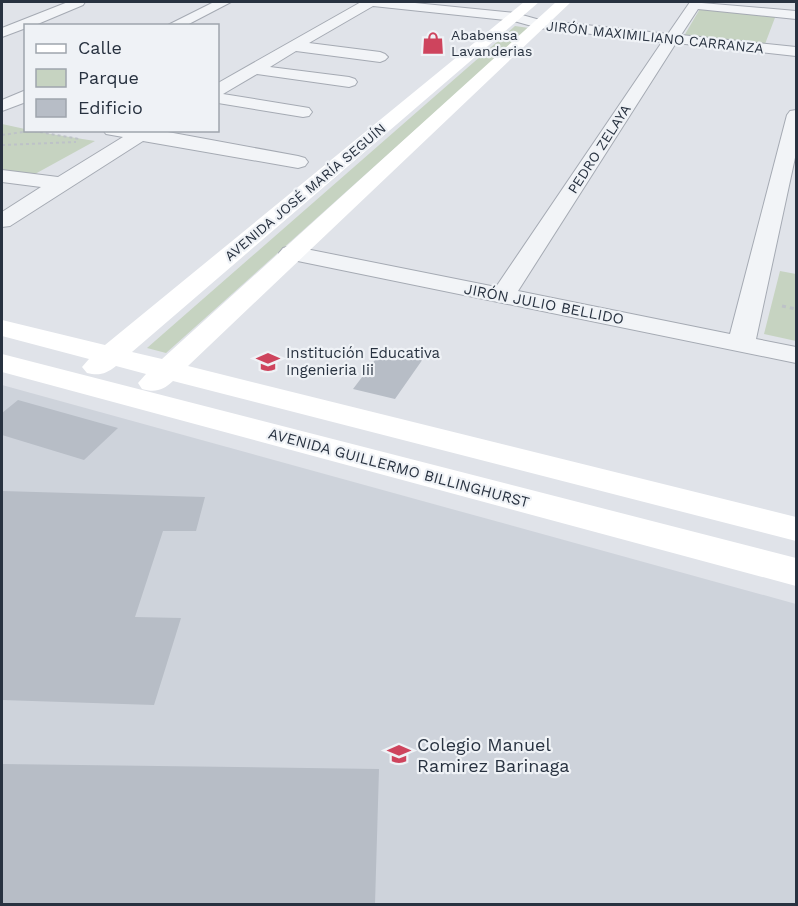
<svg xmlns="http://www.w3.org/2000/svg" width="798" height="906" viewBox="0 0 798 906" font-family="'Work Sans',sans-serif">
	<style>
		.built { fill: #ced3db }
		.green { fill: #c6d3c1 }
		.building { fill: #b7bdc6 }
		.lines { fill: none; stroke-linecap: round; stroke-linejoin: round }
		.street-casing { stroke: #a5aab3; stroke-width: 2 }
		.path-far1 { stroke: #bdc2c7; stroke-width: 2; stroke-dasharray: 3 3; stroke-linecap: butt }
		.path { stroke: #bdc2c7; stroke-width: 3; stroke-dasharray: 4 4; stroke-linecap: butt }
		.street { fill: #f2f4f7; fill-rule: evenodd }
		.secondary { fill: #fff; fill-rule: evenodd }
		.labels { text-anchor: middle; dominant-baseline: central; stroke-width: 4.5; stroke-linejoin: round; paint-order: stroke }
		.far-poi-label { font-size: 14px; fill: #283240; stroke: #eff2f6; text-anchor: start }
		.far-street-label { font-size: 14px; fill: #283240; stroke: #eff2f6 }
		.street-label { font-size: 15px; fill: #283240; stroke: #eff2f6 }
		.poi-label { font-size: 15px; fill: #283240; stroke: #eff2f6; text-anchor: start }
		.near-poi-label { font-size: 18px; fill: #283240; stroke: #eff2f6; text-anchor: start }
	</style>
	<rect width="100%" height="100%" fill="#e0e3e9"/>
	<path class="built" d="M2 385 796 604V904H2Z"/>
	<path class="green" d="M701 7 776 15 765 44 684 36Z
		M515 26 529 28 166 353 147 348Z
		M2 124 25 129 26 130 95 141 35 174 2 170Z
		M780 271 796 274V341L764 334Z"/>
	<path class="building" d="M384 348 425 356 395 399 353 389Z
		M18 400 118 428 84 460 2 435V413Z
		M2 491 205 497 196 531H163L135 617 181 618 154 705 2 700Z
		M2 764 379 769 375 904H2Z"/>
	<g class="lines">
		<g class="street-casing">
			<path id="street" d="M68 2H85L83 5 33 26H26V28L2 37V28Z
				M214 2H231L185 26H166Z
				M361 2H405L515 13 540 20 668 34 690 2 796 11V19L698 9 681 35 796 47V56L676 43 518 291 730 334 787 115 790 111 796 110V153L756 339 796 347V363L283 258 279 253 283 248 291 246 496 287 662 42 539 28 514 21 373 6 309 43 380 52 385 54 388 57 385 60 380 62 296 51 270 67 349 77 355 79 357 82 355 85 349 87 257 74 223 94 309 108 312 112 309 116 303 117 218 103V83Z
				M26 90V102L2 111V100Z
				M103 130H157L298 156 305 158 308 162 305 166 298 168 143 141 10 226 2 227V212L41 187 2 182V170L58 177 123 137 106 134Z"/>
		</g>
		<path class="path-far1" d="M28 130 79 139
			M2 135 30 131
			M2 145 76 142"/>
		<path class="path" d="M782 306 796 309"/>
		<use href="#street" class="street"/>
		<path class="secondary" d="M524 2H539L132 352 162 359 556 2H571L188 366 796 517V541L173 381C163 390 156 393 142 389L138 383 146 374 116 366C106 374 99 376 87 373L82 367 89 359 2 336V320L105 345Z
			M2 354 796 558V586L2 372Z"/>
	</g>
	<defs>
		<g id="shop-bare" transform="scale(1.8)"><path d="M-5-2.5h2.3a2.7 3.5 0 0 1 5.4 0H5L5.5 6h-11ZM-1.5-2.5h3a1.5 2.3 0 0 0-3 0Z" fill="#ce445d" stroke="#eff2f6" stroke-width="2.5" paint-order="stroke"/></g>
		<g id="school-bare" transform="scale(1.8)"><path d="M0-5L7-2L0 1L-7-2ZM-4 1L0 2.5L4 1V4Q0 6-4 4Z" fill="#ce445d" stroke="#eff2f6" stroke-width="2.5" paint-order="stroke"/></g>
	</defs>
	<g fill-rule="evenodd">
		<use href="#shop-bare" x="433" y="43"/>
		<use href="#school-bare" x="268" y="362"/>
		<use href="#school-bare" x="399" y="754"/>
	</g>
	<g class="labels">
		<g class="far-poi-label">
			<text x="451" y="35">Ababensa<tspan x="451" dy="16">Lavanderias</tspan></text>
		</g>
		<g class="far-street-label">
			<text transform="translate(655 37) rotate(6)">JIRÓN MAXIMILIANO CARRANZA</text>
			<text transform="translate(599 149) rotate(-57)">PEDRO ZELAYA</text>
			<text transform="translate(305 192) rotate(-40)">AVENIDA JOSÉ MARÍA SEGUÍN</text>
		</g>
		<g class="street-label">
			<text transform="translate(544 304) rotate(11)">JIRÓN JULIO BELLIDO</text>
			<text transform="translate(399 468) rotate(15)">AVENIDA GUILLERMO BILLINGHURST</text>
		</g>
		<g class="poi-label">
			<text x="286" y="353">Institución Educativa<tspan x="286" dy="17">Ingenieria Iii</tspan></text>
		</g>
		<g class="near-poi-label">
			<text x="417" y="744">Colegio Manuel<tspan x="417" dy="21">Ramirez Barinaga</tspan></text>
		</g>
	</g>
	<rect width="798" height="906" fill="none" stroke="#283240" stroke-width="6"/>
	<rect x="24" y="24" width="195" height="108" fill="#eff2f6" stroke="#9fa5ad" stroke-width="1.5"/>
	<rect x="36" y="44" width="30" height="9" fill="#ffffff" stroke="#9fa5ad" stroke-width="1.5"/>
	<text x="78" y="54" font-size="18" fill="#283240">Calle</text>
	<rect x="36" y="69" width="30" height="18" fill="#c6d3c1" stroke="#9fa5ad" stroke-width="1.5"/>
	<text x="78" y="84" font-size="18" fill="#283240">Parque</text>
	<rect x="36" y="99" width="30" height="18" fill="#b7bdc6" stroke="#9fa5ad" stroke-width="1.5"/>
	<text x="78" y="114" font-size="18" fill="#283240">Edificio</text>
</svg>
